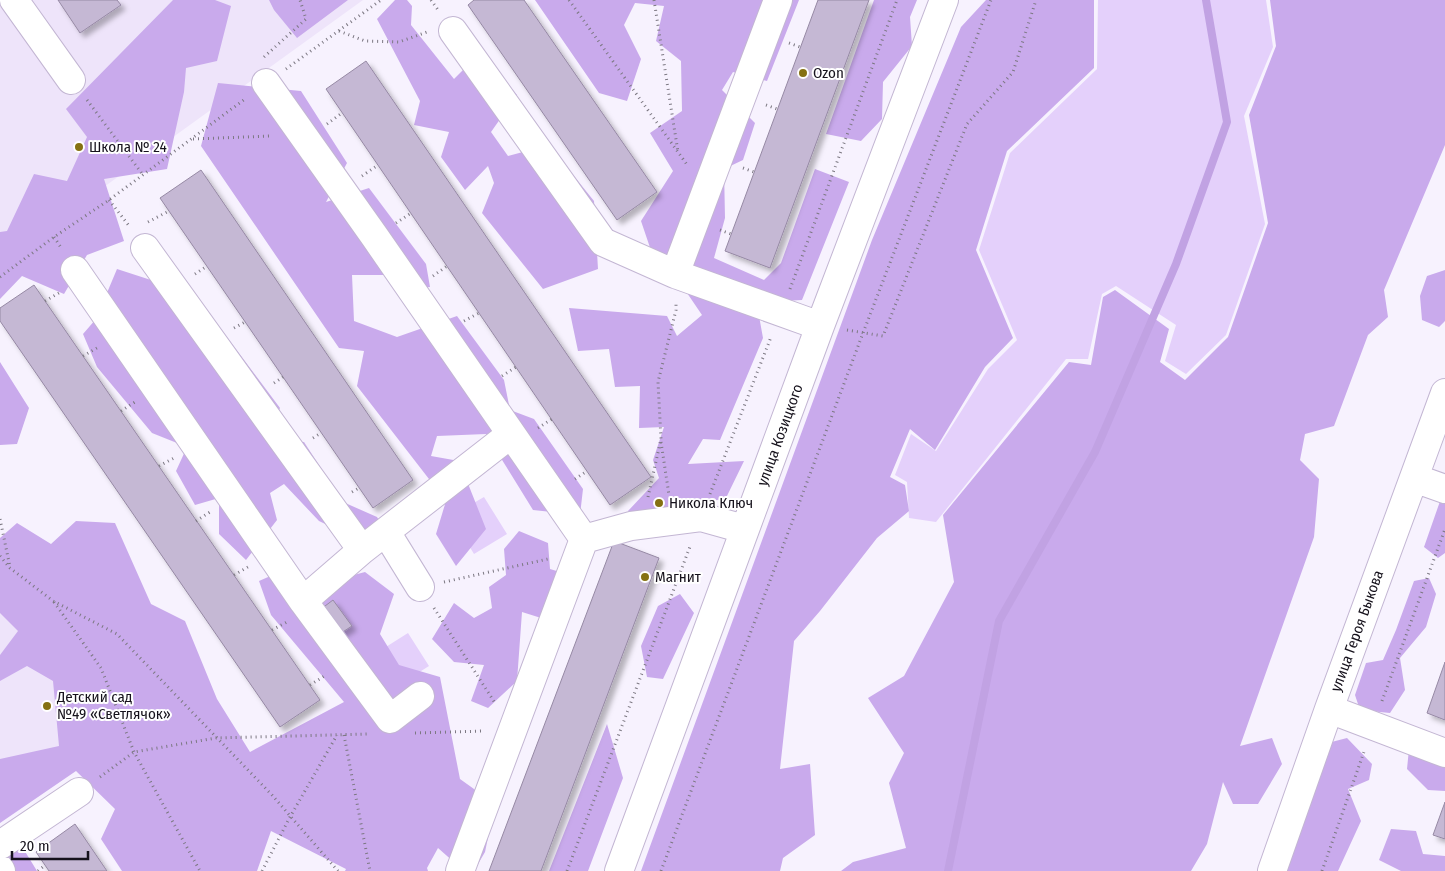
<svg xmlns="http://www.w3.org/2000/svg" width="1445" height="871" viewBox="0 0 1445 871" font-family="'Fira Sans Condensed',sans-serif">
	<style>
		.built { fill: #eee4fa }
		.green { fill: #e4d0fb }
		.forest { fill: #c9aaec }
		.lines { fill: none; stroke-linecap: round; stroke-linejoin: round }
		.stream { stroke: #c1a2e3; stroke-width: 8 }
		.building { fill: #c5b8d4; stroke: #9689a4; filter: url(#shadow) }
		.minor-casing { stroke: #c3b6d3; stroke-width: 30 }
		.path { stroke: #7c7882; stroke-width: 3; stroke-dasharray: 1 4; stroke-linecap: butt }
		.minor { stroke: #fff; stroke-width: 28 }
		.poi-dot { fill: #857112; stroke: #fff; stroke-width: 2 }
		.labels { text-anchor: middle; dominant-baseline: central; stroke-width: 4; stroke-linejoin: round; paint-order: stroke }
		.poi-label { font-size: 15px; fill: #16121c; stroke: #fff; text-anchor: start }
		.street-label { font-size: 15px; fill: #16121c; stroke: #fff }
	</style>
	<defs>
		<filter id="shadow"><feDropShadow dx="4.5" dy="4.5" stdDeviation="2.5" flood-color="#0004"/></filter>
	</defs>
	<rect width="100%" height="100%" fill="#f7f2fe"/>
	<path class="built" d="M0 0H363L0 262Z
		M0 588 97 744 0 812Z"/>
	<path class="green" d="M1098 0H1266L1273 47 1244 116 1265 224 1226 335 1186 374 1165 361 1176 325 1116 286 1102 294 1088 359H1066L936 522 909 518 907 482 895 475 911 434 936 451 988 369 1017 340 979 250 1010 153 1097 69Z
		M484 497 507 534 474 554 451 516Z
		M408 633 429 666 391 690 370 657Z"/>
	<path class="forest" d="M173 0H215L231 6 217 61 186 68 184 92 167 169 104 179 124 241 87 255 64 294 22 276 0 299V232L7 231 34 174 67 181 87 137 66 109Z
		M269 0H348L297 38 274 10Z
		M395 0H407L412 6 411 25 454 79 481 52 517 95 491 132 508 156 549 145 594 201 598 269 543 289 482 213 494 183 488 166 465 190 441 157 449 132 414 125 420 101 377 19Z
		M535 0H799L767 81 733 72 722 90 755 123 743 160 724 169 725 218 714 258 764 280 781 263 815 169 849 182 802 300 764 302 759 316 763 338 720 440 703 439 688 464 744 461 726 498 634 519 628 511 659 478 653 460 664 427 639 428 640 386 615 387 609 349 578 351 569 308 667 316 677 336 702 315 685 290 662 283 641 221 673 171 650 133 682 111 681 61 656 41 664 6 635 3 624 25 641 59 627 101 599 93Z
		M874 0H917L910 17 912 46 883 82 882 119 861 141 826 134Z
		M986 0H1094V68L1007 151 976 250 1013 338 985 367 935 450 910 429 890 477 905 485 909 511 877 538 820 611 794 641 780 769 810 764 815 835 783 858 780 871H641L872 240 961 27Z
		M1270 0H1445V145L1384 290 1388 317 1368 335 1334 426 1305 434 1300 460 1319 479 1314 537 1240 746 1272 738 1282 764 1258 804H1233L1223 782 1207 844 1191 871H841L853 862 906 848 889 783 904 753 868 698 904 676 954 582 943 515 1069 362 1091 365 1103 297 1115 290 1169 329 1160 362 1185 380 1228 337 1268 223 1249 115 1276 46Z
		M218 83 301 91 347 163 326 202 369 188 426 264 430 287 404 289 392 275H352L354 321 397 337 457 316 504 380 510 410 534 419 583 489 580 515 533 510 486 434 437 436 431 456 459 461 486 529 456 566 436 534 446 501 357 386 364 351 339 348 201 146Z
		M117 269 154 281 182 277 280 408 267 440 304 442 343 502 377 517 391 540 377 549 319 521 284 484 270 493 277 520 246 560 219 534V498L195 505 176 471 187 447 152 433 97 367 83 334 96 319Z
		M1445 270V321L1439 327 1422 320 1420 296 1427 276Z
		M0 362 29 408 17 444 0 445Z
		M1445 487V553L1438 558 1424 547Z
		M76 521 115 523 151 604 185 621 217 699 250 752 344 702 271 615 259 581 275 574 291 592 365 572 394 594 380 634 399 665 440 677 460 779 495 804 485 852 474 871H464L438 848 427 868 428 871H345L346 869 271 831 257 871H122L101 839 115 809 76 771 0 823V759L59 746 53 681 27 666 0 681V655L18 631 0 613V538L17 523 51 544Z
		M519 531 548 543 550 569 580 578 557 623 522 612 517 681 488 708 471 701 484 665 454 662 432 639 454 603 474 618 492 608 489 587 506 575 504 549Z
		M1429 578 1436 594 1426 627 1400 658 1405 690 1390 713 1360 710 1355 695 1366 663 1383 660 1396 630 1414 581Z
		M680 594 694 613 663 679 647 677 641 646 658 606Z
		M607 724 623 778 588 871H549Z
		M1347 738 1372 764 1369 780 1348 789 1361 821 1338 871H1286L1320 745Z
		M1445 745V791L1428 790 1407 769 1409 749Z
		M1391 829 1416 831 1423 854 1445 856V871H1401L1379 860Z
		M0 845 26 853 37 871H0Z"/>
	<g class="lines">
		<path class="stream" d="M948 871 999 621 1095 452 1176 264 1227 122 1206 0"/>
	</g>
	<path class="building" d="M58 0H117L121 5 80 33Z
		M474 0H524L657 192 617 220 468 5Z
		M818 0H869L770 268 725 251Z
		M366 61 651 477 610 505 326 89Z
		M201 170 413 480 373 508 160 198Z
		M34 285 320 700 280 727 0 321V308Z
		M614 541 659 558 541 871H489Z
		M333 600 352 626 335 637 317 612Z
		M1445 662V720L1427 713Z
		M1445 802V839L1433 835Z
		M75 824 107 871H49L36 852Z"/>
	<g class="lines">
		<g class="minor-casing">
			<path id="minor" d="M14 0 71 80
				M778 0 675 274 820 326
				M453 31 603 242 675 274
				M266 83 375 237 584 539
				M145 248 362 550 303 601
				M75 270 303 601 390 719 420 696
				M1414 478 1445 489
				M386 532 420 587
				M362 550 511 434
				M1329 709 1445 753
				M0 845 79 792
				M0 869 1 871
				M460 871 584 539 631 526 701 517 744 529
				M619 871 820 326 944 0
				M1272 871 1329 709 1445 393"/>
		</g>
		<path class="path" d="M431 0 438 10
			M569 0 688 166
			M654 0 678 152
			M339 31 365 41 399 42 427 32
			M789 43 800 47
			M264 57 306 19 300 0
			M286 69 381 0
			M87 100 143 175
			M766 105 777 109
			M327 124 342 113
			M193 139 271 136
			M743 168 754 172
			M362 176 378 165
			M109 200 130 227
			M148 222 169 211
			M396 223 411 213
			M720 230 731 234
			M54 237 62 249
			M195 274 207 266
			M433 276 447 266
			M0 277 54 237 109 200 245 99
			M790 289 897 0
			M45 301 59 293
			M464 321 479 313
			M234 328 245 322
			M847 330 883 336 967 124 1013 72 1036 0
			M83 356 97 348
			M502 376 516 367
			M274 383 283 377
			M121 411 135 402
			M538 428 552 419
			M313 438 321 433
			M661 442 669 495
			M159 466 174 458
			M575 479 587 471
			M352 492 359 488
			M710 494 771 337
			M648 497 661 439 658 382 676 310V302
			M0 519 10 567
			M196 521 210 512
			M0 556 10 568 53 601 117 634 272 795 338 871
			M234 575 248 567
			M444 582 548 559
			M54 602 101 668 134 752 200 871
			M434 608 495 703
			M272 630 287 622
			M310 685 326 675
			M1382 701 1445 529
			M415 733 484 731
			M344 735 370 871
			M100 777 134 752 216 738 369 734
			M38 871 45 865
			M262 871 290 817 337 735
			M567 871 691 544
			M661 871 863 333 991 0
			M1322 871 1365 749"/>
		<use href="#minor" class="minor"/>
	</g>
	<g class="poi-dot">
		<circle cx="803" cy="73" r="5"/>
		<circle cx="79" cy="147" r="5"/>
		<circle cx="659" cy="503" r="5"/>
		<circle cx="645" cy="577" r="5"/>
		<circle cx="47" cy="706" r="5"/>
	</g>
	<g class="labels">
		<g class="poi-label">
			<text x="813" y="73">Ozon</text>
			<text x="89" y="147">Школа № 24</text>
			<text x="669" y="503">Никола Ключ</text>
			<text x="655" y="577">Магнит</text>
			<text x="57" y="697">Детский сад<tspan x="57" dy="17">№49 «Светлячок»</tspan></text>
		</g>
		<g class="street-label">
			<text transform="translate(780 435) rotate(-70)">улица Козицкого</text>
			<text transform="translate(1357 631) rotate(-70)">улица Героя Быкова</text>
		</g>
	</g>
	<path d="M12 851v8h76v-8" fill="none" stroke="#16121c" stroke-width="2.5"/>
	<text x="20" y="851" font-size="15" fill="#16121c" stroke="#ffffff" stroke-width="4" paint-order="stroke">20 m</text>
</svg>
